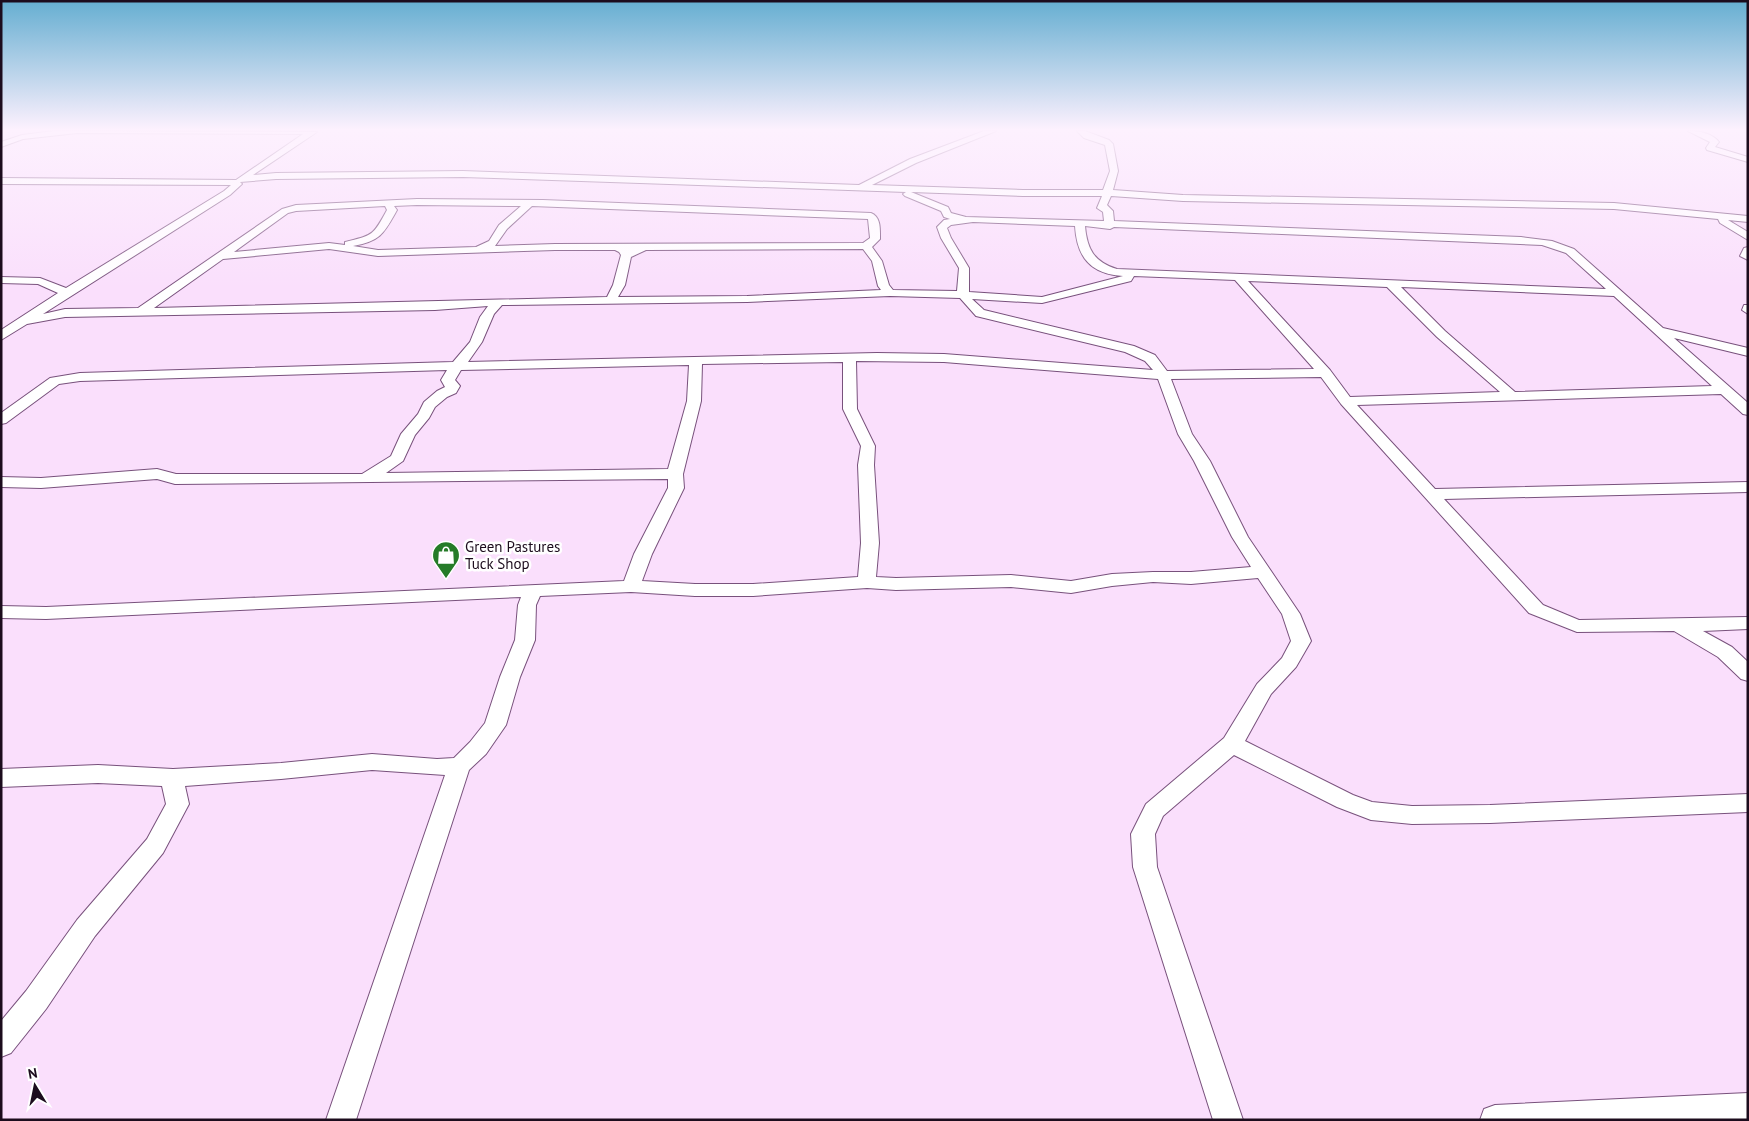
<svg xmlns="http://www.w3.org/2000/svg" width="1749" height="1121" viewBox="0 0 1749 1121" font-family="'PT Sans',sans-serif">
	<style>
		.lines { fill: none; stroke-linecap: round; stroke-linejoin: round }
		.street-casing { stroke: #78517c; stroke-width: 2 }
		.street { fill: #fff; fill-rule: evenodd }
		.labels { text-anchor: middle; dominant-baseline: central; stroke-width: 5; stroke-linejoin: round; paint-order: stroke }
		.poi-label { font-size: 15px; fill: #1c0c1d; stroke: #fff; text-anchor: start }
	</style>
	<rect width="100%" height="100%" fill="#fadffc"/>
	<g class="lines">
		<g class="street-casing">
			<path id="street" d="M54 131 317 132 253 175 276 173 463 171 859 185 910 159 984 131H996L916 163 872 185 1023 190H1103L1110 171 1105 145 1084 138 1077 131H1085L1109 140 1113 144 1118 171 1113 190 1183 195 1614 203 1748 216V222L1728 220 1748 232V240L1720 223 1718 219 1614 209 1183 201 1111 196 1107 205 1113 211 1114 221 1521 237 1552 241 1574 249 1663 328 1748 348V356L1674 338 1748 403V415L1743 414 1721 394 1357 405 1435 489 1748 482V492L1444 499 1543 605 1579 620 1748 617V629L1703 631 1732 647 1748 662V681L1741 679 1718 657 1674 631 1577 632 1529 613 1341 404 1321 377 1171 379 1192 434 1210 461 1248 537 1300 614 1311 641 1296 667 1271 694 1245 741 1353 795 1372 802 1412 806 1490 805 1748 794V812L1490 823 1412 824 1371 820 1337 807 1234 755 1163 816 1155 834 1157 867 1243 1120H1213L1133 867 1131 834 1146 804 1224 738 1257 684 1282 658 1291 641 1282 614 1258 578 1191 584 1153 582 1112 586 1071 593 1011 587 896 590 867 588 753 596H695L631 592 540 596 536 605 535 640 520 677 506 725 486 754 469 770 356 1120H326L445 775 372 770 281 779 185 786 189 804 163 853 95 936 46 1009 11 1053 1 1057V1021L26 991 77 920 147 839 166 804 162 786 98 783 1 787V769L98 765 173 769 281 763 372 754 437 759 454 758 470 742 485 723 500 677 515 640 518 605 521 597 46 619 1 618V606L46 607 624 581 634 554 668 488V479L175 484 157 479 41 488 1 487V477L41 478 157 469 176 474H362L391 456 401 434 418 414 424 402 437 391 445 387 441 380 447 370 80 381 59 384 6 423 1 424V413L50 378 80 373 453 362 470 342 480 317 488 306 435 310 65 317 27 324 1 340V330L58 293 38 284 1 283V277L40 278 66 288 224 191 231 185 1 184V178L236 180 303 134 77 133 23 139 1 147V142L22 135ZM463 177 906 192 903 194 905 196 941 211 944 217 950 219 944 220 937 227 941 238 959 268 957 291 893 290 889 285 882 261 872 247 880 239C880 229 881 217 871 213L543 200 417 199 296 205 282 209 138 308 65 309 43 314 230 195 242 184 240 182 276 179ZM911 192 1023 196H1102L1097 208 1103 212 1104 221 966 217 951 213 948 207ZM417 205 521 206 499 225 489 241 476 247 378 250 353 246C381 241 384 233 397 210L394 206ZM385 206 387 210C373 236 373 235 345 242V245L329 243 234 252 288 213 296 211ZM532 206 868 219 870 238 863 243 555 244 495 246 507 229ZM973 222 1075 226C1077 257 1090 274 1123 276L1042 297 969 292V268L951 238 947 228 951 225ZM1085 226 1110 229 1114 227 1542 245 1566 253 1606 289 1117 269C1094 262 1087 249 1085 226ZM329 249 378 256 555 250H615L619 252 621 255 613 285 607 297 154 308 223 259ZM863 249 872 261 878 286 881 290 747 296 618 297 625 285 631 257 646 250ZM1134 276 1235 280 1314 369 1167 371 1155 355 1134 346 984 310 972 299 1042 303 1131 281ZM1248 281 1387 287 1437 337 1500 392 1350 397 1330 370ZM1401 287 1614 296 1712 386 1515 392 1445 331ZM890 296 960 298 976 316 1125 352 1145 361 1153 370 944 354 877 353 468 362 482 342 494 314 502 305 747 302ZM856 361 944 362 1158 379 1178 434 1194 461 1232 537 1251 567 1191 572H1153L1112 574 1071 581 1011 575 896 578 876 577 879 543 874 465 875 446 857 409ZM843 362V409L861 446 858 465 861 543 858 577 753 584H695L642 581 652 554 684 488 683 474 701 401 702 364ZM689 365 687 401 668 469 386 473 403 461 415 435 429 418 435 407 447 397 456 393 460 386 455 380 461 370Z
				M1688 131C1699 131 1712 133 1719 142L1715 147 1748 157V162L1707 150 1706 148 1710 142Z
				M1748 247V260L1740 256 1744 248Z
				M1744 305H1748V314L1742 310Z
				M1748 1093V1120H1480L1484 1109 1495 1105Z"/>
		</g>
		<use href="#street" class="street"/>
	</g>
	<linearGradient id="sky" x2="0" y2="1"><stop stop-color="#65aed1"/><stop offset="0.45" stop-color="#fdf1fe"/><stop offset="1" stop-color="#fdf1fe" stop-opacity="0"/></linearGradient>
	<rect width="1749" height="288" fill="url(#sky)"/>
	<defs>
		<g id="shop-pin" transform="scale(1.4375)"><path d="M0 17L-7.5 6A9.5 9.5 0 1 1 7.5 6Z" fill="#257b28" stroke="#fff"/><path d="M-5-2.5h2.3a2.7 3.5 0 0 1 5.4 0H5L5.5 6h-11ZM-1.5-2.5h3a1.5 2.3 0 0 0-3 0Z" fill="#fff"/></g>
	</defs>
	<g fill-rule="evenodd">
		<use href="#shop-pin" x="446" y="555"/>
	</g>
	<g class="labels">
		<g class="poi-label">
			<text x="465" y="546">Green Pastures<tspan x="465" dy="17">Tuck Shop</tspan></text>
		</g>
	</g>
	<rect width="1749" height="1121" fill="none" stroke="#1c0c1d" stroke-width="5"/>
	<g transform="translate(35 1086) rotate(350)" stroke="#ffffff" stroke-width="4" paint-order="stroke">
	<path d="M0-4L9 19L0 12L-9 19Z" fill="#1c0c1d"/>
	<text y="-8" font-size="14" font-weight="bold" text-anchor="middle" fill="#1c0c1d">N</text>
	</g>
</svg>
